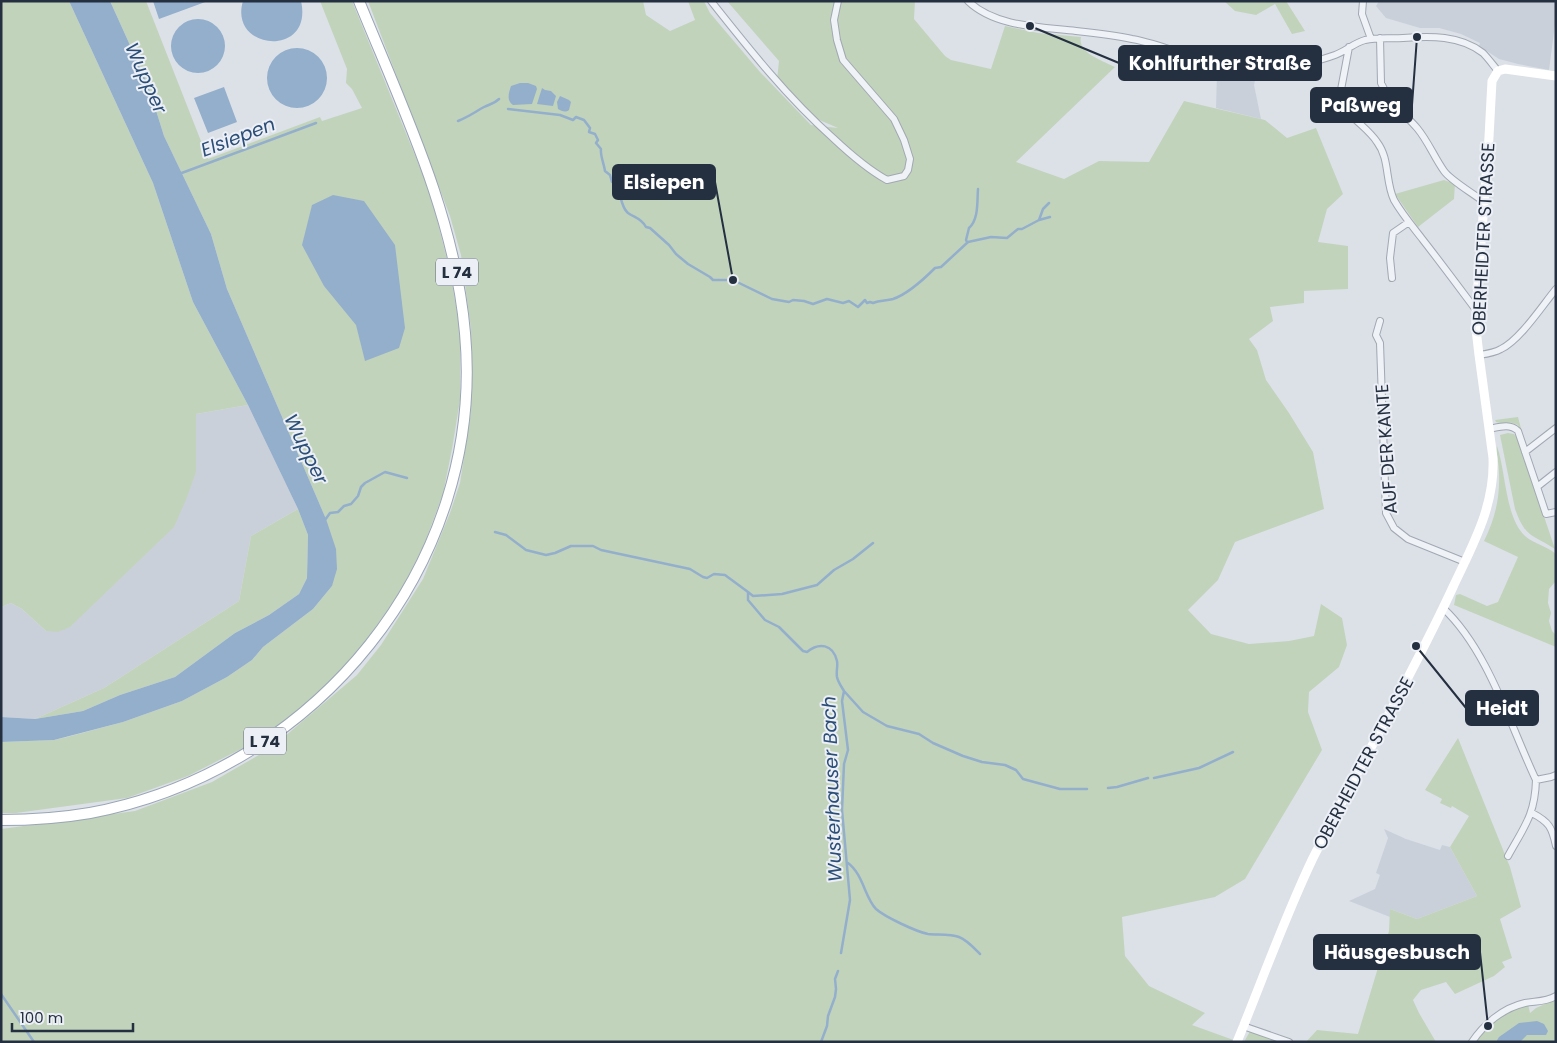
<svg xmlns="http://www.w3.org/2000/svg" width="1557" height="1043" viewBox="0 0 1557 1043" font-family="Poppins,sans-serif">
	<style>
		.built { fill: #cad0da }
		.green { fill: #c2d3bc }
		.water { fill: #93afcc }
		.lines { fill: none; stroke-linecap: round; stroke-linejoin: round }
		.stream { stroke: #93afcc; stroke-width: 2.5 }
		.street-casing { stroke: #a1a8b2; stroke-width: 8 }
		.primary-casing { stroke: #9aa5b5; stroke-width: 12 }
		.street { stroke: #eff2f6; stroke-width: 6 }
		.secondary { stroke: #fff; stroke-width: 9 }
		.primary { stroke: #fff; stroke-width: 10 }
		.labels { text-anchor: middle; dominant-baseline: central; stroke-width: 4; stroke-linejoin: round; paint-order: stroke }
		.shield { fill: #ecf0f6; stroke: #606977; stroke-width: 1 }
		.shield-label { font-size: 16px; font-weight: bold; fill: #242f40 }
		.street-label { font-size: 18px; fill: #242f40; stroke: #ecf0f6 }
		.water-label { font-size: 19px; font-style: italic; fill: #2b4e78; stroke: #ecf0f6 }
		.leader { fill: none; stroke: #242f40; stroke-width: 2 }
		.callout-dot { fill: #242f40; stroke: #ecf0f6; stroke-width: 2 }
		.callout { fill: #242f40; stroke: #242f40; stroke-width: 2 }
		.callout-label { font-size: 19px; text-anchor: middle; font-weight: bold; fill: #fff }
	</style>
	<rect width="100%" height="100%" fill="#dce1e8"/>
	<path class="built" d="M1379 1H1556V17L1549 70 1518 64 1499 59 1479 46 1480 43 1461 34 1439 28H1420L1386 18 1376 6Z
		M1217 72 1256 76 1254 85 1261 119 1216 108Z
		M248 405 298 509 251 536 239 601 104 688 35 719 1 717V607L11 603 22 609 46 631 196 472V414Z
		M1384 829 1406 839 1440 850 1442 845 1450 847 1477 896 1417 919 1390 909V917L1349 901 1375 889 1380 875 1376 873 1388 838Z"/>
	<path class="green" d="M1 1H69L153 183 193 302 248 405 196 414V472L186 500 174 527 70 627 58 632 46 631 22 609 11 603 1 607Z
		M110 1H146L208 159 320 117 322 121 362 108 352 89 346 83 347 69 320 1H352L430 192 450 271 460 330V400L452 449 443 494 424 545 401 591 362 646 323 689 287 719 243 748 188 776 127 798 16 813H1V742L54 740 67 737 123 722 182 701 227 677 252 660 263 647 313 609 332 586 326 519 227 289 211 234 164 136 148 85Z
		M368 1H643L646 15 670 31 695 20 688 1H704L710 13 760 72 811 125 838 128 817 119 777 80 779 61 727 1H915L914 19 945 56 951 60 991 69 1005 26 1038 33 1081 37C1077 53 1104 61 1115 67L1016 162 1064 179 1099 161 1149 162 1184 101 1265 120 1287 138 1316 128 1343 194 1327 209 1318 242 1348 246V289L1304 291V303L1270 307 1273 321 1249 339 1257 350 1266 380 1289 413 1313 452 1324 509 1235 542 1218 580 1188 610 1211 634 1249 644 1289 641 1314 636 1321 604 1342 618 1347 645 1339 667 1309 692 1308 712 1322 750 1245 879 1215 897 1122 917 1125 956 1149 986 1205 1013 1192 1025 1239 1042H1V829L135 811 212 782 271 748 357 675 381 645 423 579 450 513 460 483 471 412V329L461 255 450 216Z
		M1224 1H1286L1305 31 1292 34 1275 4 1256 15 1235 11Z
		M1444 180 1455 184 1454 199 1418 227 1395 194Z
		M1518 417 1524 440 1518 425C1510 420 1504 425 1496 422L1495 420Z
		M1508 433 1514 434 1518 439 1555 549C1532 534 1526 539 1515 509L1500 435Z
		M1497 446C1506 472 1505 517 1525 536 1534 544 1547 546 1556 554V581L1549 589 1548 603 1551 613 1549 621 1552 631 1556 635V647L1454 605 1456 595 1460 594 1487 606 1498 602 1518 557 1484 541C1495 519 1500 498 1499 473 1499 464 1496 455 1497 446Z
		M298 509 308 535 307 578 299 594 269 615 235 633 175 677 120 695 83 711 35 719 104 688 239 601 251 536Z
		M1458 738 1510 867 1521 907 1500 919 1512 958 1502 962 1505 967 1494 976 1455 994 1446 982 1421 990 1413 1000 1419 1013 1436 1042H1306L1317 1030 1358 1034 1389 931 1390 909 1417 919 1477 896 1450 847 1469 816 1452 806 1451 808 1440 803 1442 799 1425 790Z
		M1556 999V1042H1475L1495 1017 1528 1004 1530 1013 1536 1008Z
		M1253 1026 1292 1042H1244Z"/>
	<path class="water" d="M69 1H110L148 85 164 136 211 234 227 289 326 519 336 549 337 569 332 586 313 609 263 647 252 660 227 677 182 701 123 722 54 740 1 742V717L35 719 83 711 120 695 175 677 235 633 269 615 299 594 307 578 308 535 298 509 248 405 193 302 153 183Z
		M153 1H208L159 19Z
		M243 1H301C314 58 228 51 243 1Z
		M171 46a27 27 0 1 1 54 0a27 27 0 1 1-54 0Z
		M267 78a30 30 0 1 1 60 0a30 30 0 1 1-60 0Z
		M520 83H528L536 86 537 89 532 104 513 105C506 101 509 92 511 86Z
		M224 87 237 122 208 133 194 98Z
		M542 88 545 90 551 91 556 96 553 106 537 104Z
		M560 96 569 100 571 102 569 110C565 113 562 111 558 109L557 102Z
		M333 195 364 201 395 245 405 328 399 348 365 361 356 325 324 286 302 245 312 205Z
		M1537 1021 1544 1024 1548 1031 1546 1035H1527L1520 1042H1496L1499 1037 1519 1023Z"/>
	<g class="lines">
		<path class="stream" d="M508 109 560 115 573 120 576 117 584 120 590 128 589 132 595 134 598 140 596 143 601 149C600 155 604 164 605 171L610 175 612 182 618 183C619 191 621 207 628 213 635 218 641 218 646 227L650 228 669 245 676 254 688 264 710 277 713 280H733L772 299 789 302 793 300 804 301 813 304 827 299 843 303 849 301 858 307 865 300 867 303 870 302 873 303C880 300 886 301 893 299 908 294 925 278 935 268L941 267 968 242 991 237 1007 238 1018 229H1022L1039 220 1043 209 1049 203
			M458 121C468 117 475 112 484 107 490 104 494 104 499 99
			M179 174 316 123
			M1039 220 1050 217
			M967 242 966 240 969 228C979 219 977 201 978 189
			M325 520 330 513 338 512 344 506 351 504 358 496 361 487 365 483 385 472 407 478
			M495 532 506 535 526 550 546 555 555 553 571 546H593L601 550 690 569 703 577 707 578 714 574 725 575 748 592V600L765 620 779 627 803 651 807 652C819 642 833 644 837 661 838 666 836 671 837 677 838 682 841 686 844 691L842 701 848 750 844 764 842 810 850 900 841 953
			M748 592 753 596 782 594 817 585 834 570 853 559 873 543
			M844 691 863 712 887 726 919 734 933 743 963 756 982 762 1005 765 1016 770 1023 779 1060 789H1087
			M1154 778 1199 768 1233 752
			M1108 788 1117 787 1148 778
			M848 863C863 874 865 898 876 909 885 917 917 932 928 934 938 935 950 934 959 937 967 940 974 948 980 954
			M1 994 34 1042
			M821 1042 827 1026 828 1016 835 997 836 989 835 979 838 971"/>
		<g class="street-casing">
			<path id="street" d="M711 1C749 49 787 97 833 138 850 154 867 169 887 180L904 176 908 170 910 159 904 140 894 119 843 60 837 40 834 20 838 1
				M968 1C995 27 1041 27 1076 31 1095 33 1114 35 1132 39 1173 46 1216 72 1257 70 1283 68 1311 64 1335 55 1346 51 1354 43 1365 40 1378 37 1391 39 1403 38 1430 36 1460 35 1483 53 1488 58 1493 65 1498 71
				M1363 1 1362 14 1371 39
				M1380 38 1381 83C1389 102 1404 113 1417 128 1428 141 1434 157 1444 171 1450 180 1474 194 1484 202
				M1349 47 1340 95C1344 116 1366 125 1377 142 1390 159 1385 181 1394 200 1402 214 1413 227 1423 240 1441 263 1458 286 1476 310
				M1392 278 1390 258 1393 233 1409 222
				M1380 321 1376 335 1380 343 1386 513 1394 528 1408 539 1465 562
				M1479 355C1486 354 1494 353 1501 349 1520 340 1542 306 1556 289
				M1489 429C1499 427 1510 423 1518 431L1537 487 1556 472
				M1525 452 1556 428
				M1537 487 1546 514 1556 512
				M1443 608C1488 650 1510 725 1536 780L1551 777 1556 775
				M1532 813C1549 822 1552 827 1556 846
				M1508 856C1524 827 1535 815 1536 780
				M1243 1026 1289 1042
				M1472 1042C1484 1024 1503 1008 1525 1003 1536 1001 1546 1002 1556 996"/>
		</g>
		<g class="primary-casing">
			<path id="primary" d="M1 820C31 820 61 818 90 813 315 771 486 565 465 333 455 216 403 109 359 1"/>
		</g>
		<use href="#street" class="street"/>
		<path class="secondary" d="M1237 1042C1262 981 1284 919 1312 860 1358 768 1410 680 1453 587 1473 544 1495 506 1493 458L1479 355 1476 329V310L1489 137 1492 81 1498 71 1505 69 1556 76"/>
		<use href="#primary" class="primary"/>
	</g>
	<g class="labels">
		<g class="shield">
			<rect x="436" y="258.5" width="42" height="27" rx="4"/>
			<rect x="244" y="727.5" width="42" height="27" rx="4"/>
		</g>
		<g class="shield-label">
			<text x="457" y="272">L 74</text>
			<text x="265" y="741">L 74</text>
		</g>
		<g class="street-label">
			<text transform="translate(1483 239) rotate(-87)">OBERHEIDTER STRASSE</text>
			<text transform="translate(1386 449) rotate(-94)">AUF DER KANTE</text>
			<text transform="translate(1363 763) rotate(-62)">OBERHEIDTER STRASSE</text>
		</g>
		<g class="water-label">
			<text transform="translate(146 78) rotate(66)">Wupper</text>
			<text transform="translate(238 137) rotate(-21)">Elsiepen</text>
			<text transform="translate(306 449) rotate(64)">Wupper</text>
			<text transform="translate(832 789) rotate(-92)">Wusterhauser Bach</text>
		</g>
	</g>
	<path class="leader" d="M1030 26L1119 63M1417 37L1412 105M733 280L715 182M1416 646L1466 708M1488 1026L1480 952"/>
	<g class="callout-dot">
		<circle cx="1030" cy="26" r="5"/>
		<circle cx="1417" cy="37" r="5"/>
		<circle cx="733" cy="280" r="5"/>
		<circle cx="1416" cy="646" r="5"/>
		<circle cx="1488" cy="1026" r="5"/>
	</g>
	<g class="callout">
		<rect x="1119" y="46" width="202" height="34" rx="5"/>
		<rect x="1311" y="88" width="101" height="34" rx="5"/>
		<rect x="613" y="165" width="102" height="34" rx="5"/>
		<rect x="1466" y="691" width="72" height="34" rx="5"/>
		<rect x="1314" y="935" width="166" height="34" rx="5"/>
	</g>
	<g class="callout-label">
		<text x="1220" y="70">Kohlfurther Straße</text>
		<text x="1361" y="112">Paßweg</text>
		<text x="664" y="189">Elsiepen</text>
		<text x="1502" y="715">Heidt</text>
		<text x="1397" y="959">Häusgesbusch</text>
	</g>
	<rect width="1557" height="1043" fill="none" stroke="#242f40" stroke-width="5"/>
	<path d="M12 1023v8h121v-8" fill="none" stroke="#242f40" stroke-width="2.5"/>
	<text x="20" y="1023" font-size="15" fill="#242f40" stroke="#ecf0f6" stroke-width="4" paint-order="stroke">100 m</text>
</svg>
